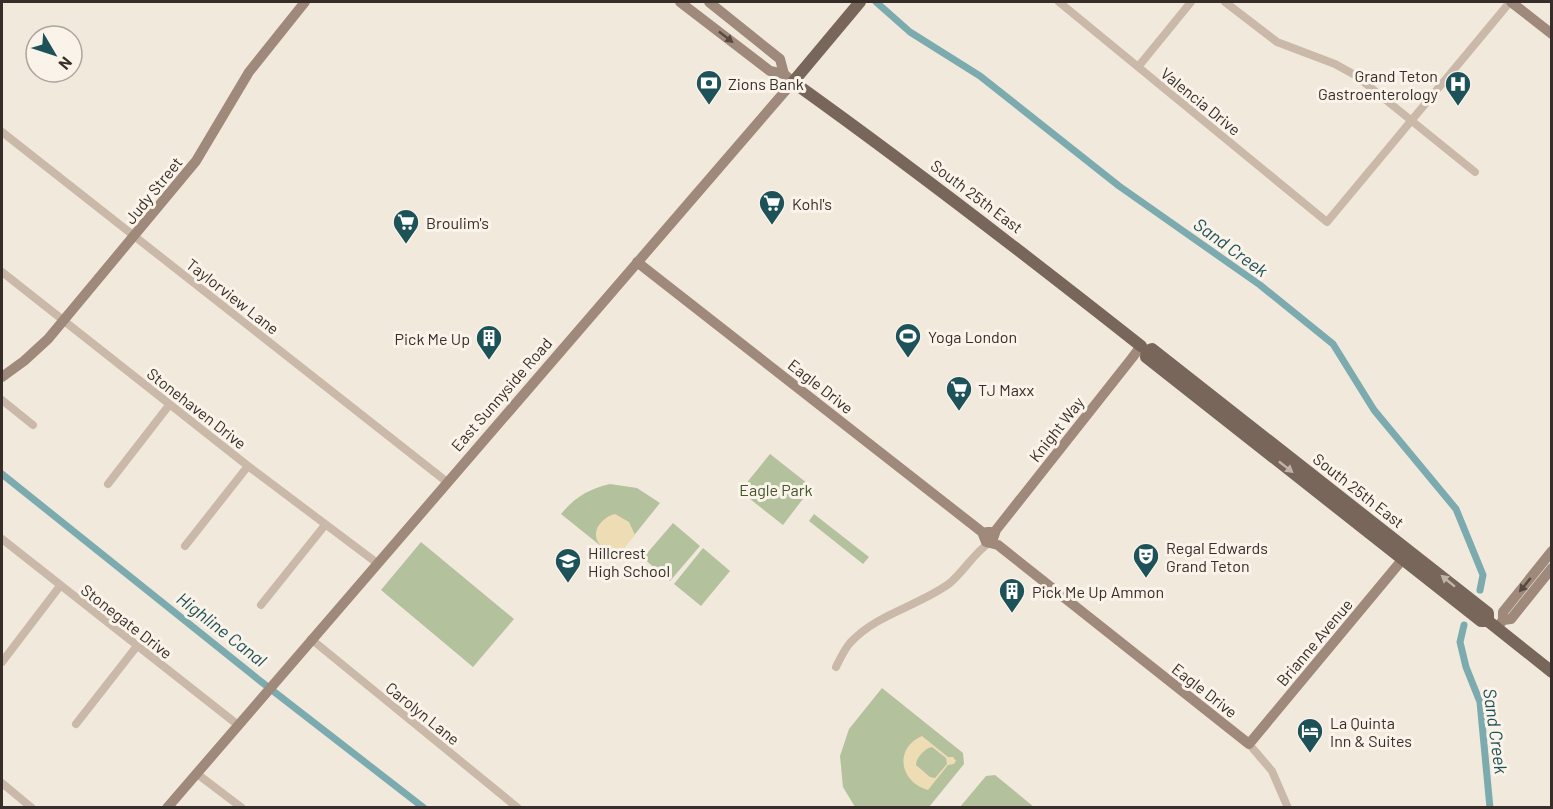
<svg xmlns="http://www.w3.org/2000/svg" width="1553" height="809" viewBox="0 0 1553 809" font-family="Barlow,sans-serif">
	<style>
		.green { fill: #b3c19d }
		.sand { fill: #eddcb4; fill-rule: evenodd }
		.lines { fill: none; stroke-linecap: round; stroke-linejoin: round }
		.canal { stroke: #7cabaf; stroke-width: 7 }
		.street { stroke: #cab9a9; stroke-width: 8 }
		.secondary { stroke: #9e897a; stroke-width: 10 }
		.primary { stroke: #79665a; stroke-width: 12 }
		.oneway { fill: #564941 }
		.oneway2 { fill: #c0b4a9 }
		.labels { text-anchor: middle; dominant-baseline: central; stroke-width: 6; stroke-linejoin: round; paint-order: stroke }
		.poi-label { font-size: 16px; fill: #372e29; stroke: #faf3e9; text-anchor: start }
		.street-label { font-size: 16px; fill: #372e29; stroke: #faf3e9 }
		.park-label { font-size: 16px; fill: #45552c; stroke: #faf3e9 }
		.water-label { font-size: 18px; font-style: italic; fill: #1e5259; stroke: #faf3e9 }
	</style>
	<rect width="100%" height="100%" fill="#f2e9dd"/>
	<path class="green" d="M770 454 812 487 783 525 740 491Z
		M610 484 637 488 660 503 619 554 612 555 561 514C575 497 589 489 610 484Z
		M814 514 869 557 863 564 809 521Z
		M673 523 700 546 670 581 643 558Z
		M421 542 514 619 473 667 381 590Z
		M703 548 730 571 701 606 674 584Z
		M882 688 963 753 964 764 929 807H855L843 787 840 756 849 729Z
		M995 775 1034 807H960L986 776Z"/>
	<path class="sand" d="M615 514 629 522 635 535 619 554 612 555C608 552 603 549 600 545 589 532 602 517 615 514Z
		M922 736 948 757H953L956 761 954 764 948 765 928 790C899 782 894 748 922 736ZM932 747 946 758 947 764 935 778 930 777 916 765C916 758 925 748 932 747Z"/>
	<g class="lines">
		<path class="canal" d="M876 2 910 32 980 76 1119 186 1260 285 1333 344 1374 410 1456 509 1483 575 1480 590
			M2 474 259 680 424 808
			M1464 625 1460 642 1466 667 1480 702 1490 808"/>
		<path class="street" d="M1059 2 1327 222 1510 2
			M1225 2 1277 42 1335 64 1355 75 1475 172
			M1138 67 1191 2
			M2 132 447 482
			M2 272 248 466 377 563
			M2 400 33 425
			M108 484 170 404
			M2 539 238 725
			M185 546 248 466
			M261 605 325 525
			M311 639 518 808
			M2 662 60 586
			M836 667C840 659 844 650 850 643 876 614 919 606 950 583 964 571 975 552 989 543
			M76 724 137 646
			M1249 744 1272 771 1288 808
			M196 773 242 808
			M2 783 32 808"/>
		<path class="secondary" d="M709 2 780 59 784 74
			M1511 2 1552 34
			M637 262 982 532 984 537
			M2 377 24 361 48 339 196 161 249 72 305 2
			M994 536 996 530 1132 358 1141 346 1146 351
			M992 542 994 536 991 532H987L984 537 986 542 998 545 1249 744 1402 560
			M1503 620 1511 619 1552 568
			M1497 628 1503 620V612L1552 551
			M167 808 793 82 784 74 770 71 680 2"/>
		<path class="primary" d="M860 2 793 82C912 167 1027 256 1141 346
			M1488 621V613L1152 349 1147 351 1146 357 1481 621H1488L1552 672"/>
	</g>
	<defs><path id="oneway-solid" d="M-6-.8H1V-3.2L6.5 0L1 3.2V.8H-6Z" transform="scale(1.5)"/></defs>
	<g class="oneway">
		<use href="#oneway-solid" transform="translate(726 37) rotate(38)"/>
		<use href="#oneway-solid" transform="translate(1525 585) rotate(129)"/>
	</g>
	<g class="oneway2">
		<use href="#oneway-solid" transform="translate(1286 467) rotate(38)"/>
		<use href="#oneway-solid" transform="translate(1448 581) rotate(-141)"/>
	</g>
	<defs>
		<g id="bank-pin" transform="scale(1.35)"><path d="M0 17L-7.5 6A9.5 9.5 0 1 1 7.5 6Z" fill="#1e5259" stroke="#faf3e9"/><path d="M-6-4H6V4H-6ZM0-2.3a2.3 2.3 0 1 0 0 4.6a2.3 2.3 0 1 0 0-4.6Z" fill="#fff"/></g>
		<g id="hospital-pin" transform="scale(1.35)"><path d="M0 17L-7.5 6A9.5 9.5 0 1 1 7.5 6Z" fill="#1e5259" stroke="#faf3e9"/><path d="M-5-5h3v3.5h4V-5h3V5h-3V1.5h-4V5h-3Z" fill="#fff"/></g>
		<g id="supermarket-pin" transform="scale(1.35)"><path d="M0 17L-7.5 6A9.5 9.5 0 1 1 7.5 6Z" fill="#1e5259" stroke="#faf3e9"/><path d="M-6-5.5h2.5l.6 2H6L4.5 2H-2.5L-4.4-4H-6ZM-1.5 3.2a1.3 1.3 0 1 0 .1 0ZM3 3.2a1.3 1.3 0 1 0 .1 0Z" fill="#fff"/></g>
		<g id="stadium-pin" transform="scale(1.35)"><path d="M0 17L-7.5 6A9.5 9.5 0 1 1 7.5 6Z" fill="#1e5259" stroke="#faf3e9"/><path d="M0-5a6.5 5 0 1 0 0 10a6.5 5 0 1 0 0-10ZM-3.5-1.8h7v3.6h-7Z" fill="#fff"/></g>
		<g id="building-pin" transform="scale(1.35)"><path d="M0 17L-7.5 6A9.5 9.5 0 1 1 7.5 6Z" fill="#1e5259" stroke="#faf3e9"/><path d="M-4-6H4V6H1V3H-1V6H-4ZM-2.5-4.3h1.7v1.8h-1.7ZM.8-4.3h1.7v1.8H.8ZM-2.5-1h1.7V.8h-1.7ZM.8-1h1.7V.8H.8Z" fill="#fff"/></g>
		<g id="theatre-pin" transform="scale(1.35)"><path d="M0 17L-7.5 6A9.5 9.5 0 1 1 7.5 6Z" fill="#1e5259" stroke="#faf3e9"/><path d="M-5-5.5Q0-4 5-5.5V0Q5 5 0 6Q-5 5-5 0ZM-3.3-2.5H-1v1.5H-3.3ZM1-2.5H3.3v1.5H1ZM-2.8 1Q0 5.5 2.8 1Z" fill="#fff"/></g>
		<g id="school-pin" transform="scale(1.35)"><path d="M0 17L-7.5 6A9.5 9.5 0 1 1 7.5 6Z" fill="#1e5259" stroke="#faf3e9"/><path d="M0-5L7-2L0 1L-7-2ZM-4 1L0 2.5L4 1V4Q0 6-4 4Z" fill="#fff"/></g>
		<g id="hotel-pin" transform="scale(1.35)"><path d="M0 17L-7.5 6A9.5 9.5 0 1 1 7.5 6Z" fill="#1e5259" stroke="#faf3e9"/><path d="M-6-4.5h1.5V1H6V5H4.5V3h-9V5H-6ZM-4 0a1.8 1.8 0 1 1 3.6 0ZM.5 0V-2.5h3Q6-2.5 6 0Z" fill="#fff"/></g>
	</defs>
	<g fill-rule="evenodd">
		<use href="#bank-pin" x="709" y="83"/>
		<use href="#hospital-pin" x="1458" y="84"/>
		<use href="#supermarket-pin" x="772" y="203"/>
		<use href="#supermarket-pin" x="406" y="222"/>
		<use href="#stadium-pin" x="908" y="336"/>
		<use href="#building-pin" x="489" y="338"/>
		<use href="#supermarket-pin" x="959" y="389"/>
		<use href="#theatre-pin" x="1146" y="556"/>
		<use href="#school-pin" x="568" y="561"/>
		<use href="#building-pin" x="1012" y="591"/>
		<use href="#hotel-pin" x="1310" y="731"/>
	</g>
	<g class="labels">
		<g class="poi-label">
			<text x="1438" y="75" text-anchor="end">Grand Teton<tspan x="1438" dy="18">Gastroenterology</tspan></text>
			<text x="728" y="83">Zions Bank</text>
			<text x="792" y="203">Kohl's</text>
			<text x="426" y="222">Broulim's</text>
			<text x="928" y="336">Yoga London</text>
			<text x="470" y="338" text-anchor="end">Pick Me Up</text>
			<text x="978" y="389">TJ Maxx</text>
			<text x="1166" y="547">Regal Edwards<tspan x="1166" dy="18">Grand Teton</tspan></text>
			<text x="588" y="552">Hillcrest<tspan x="588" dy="18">High School</tspan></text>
			<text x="1032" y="591">Pick Me Up Ammon</text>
			<text x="1330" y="722">La Quinta<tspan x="1330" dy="18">Inn &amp; Suites</tspan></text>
		</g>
		<g class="street-label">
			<text transform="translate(1201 101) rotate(39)">Valencia Drive</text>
			<text transform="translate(153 190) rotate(-51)">Judy Street</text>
			<text transform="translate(977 196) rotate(37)">South 25th East</text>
			<text transform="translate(233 296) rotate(38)">Taylorview Lane</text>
			<text transform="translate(821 386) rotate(38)">Eagle Drive</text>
			<text transform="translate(501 394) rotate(-49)">East Sunnyside Road</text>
			<text transform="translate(197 408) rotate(38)">Stonehaven Drive</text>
			<text transform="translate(1056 429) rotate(-52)">Knight Way</text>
			<text transform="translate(1359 490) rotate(38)">South 25th East</text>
			<text transform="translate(127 621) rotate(38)">Stonegate Drive</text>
			<text transform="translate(1314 642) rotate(-50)">Brianne Avenue</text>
			<text transform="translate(1205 690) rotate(38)">Eagle Drive</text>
			<text transform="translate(423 713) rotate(39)">Carolyn Lane</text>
		</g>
		<g class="park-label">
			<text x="776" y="489">Eagle Park</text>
		</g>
		<g class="water-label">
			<text transform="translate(1231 247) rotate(36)">Sand Creek</text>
			<text transform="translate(222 629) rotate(38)">Highline Canal</text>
			<text transform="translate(1496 731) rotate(82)">Sand Creek</text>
		</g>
	</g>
	<rect width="1553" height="809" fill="none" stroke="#372e29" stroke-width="6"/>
	<g transform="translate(54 54) rotate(129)"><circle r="28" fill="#faf3e9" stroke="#aca49c" stroke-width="1.5"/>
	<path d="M0-4.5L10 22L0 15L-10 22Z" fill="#1e5259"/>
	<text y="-9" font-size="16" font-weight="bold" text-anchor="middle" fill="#372e29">N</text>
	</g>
</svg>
